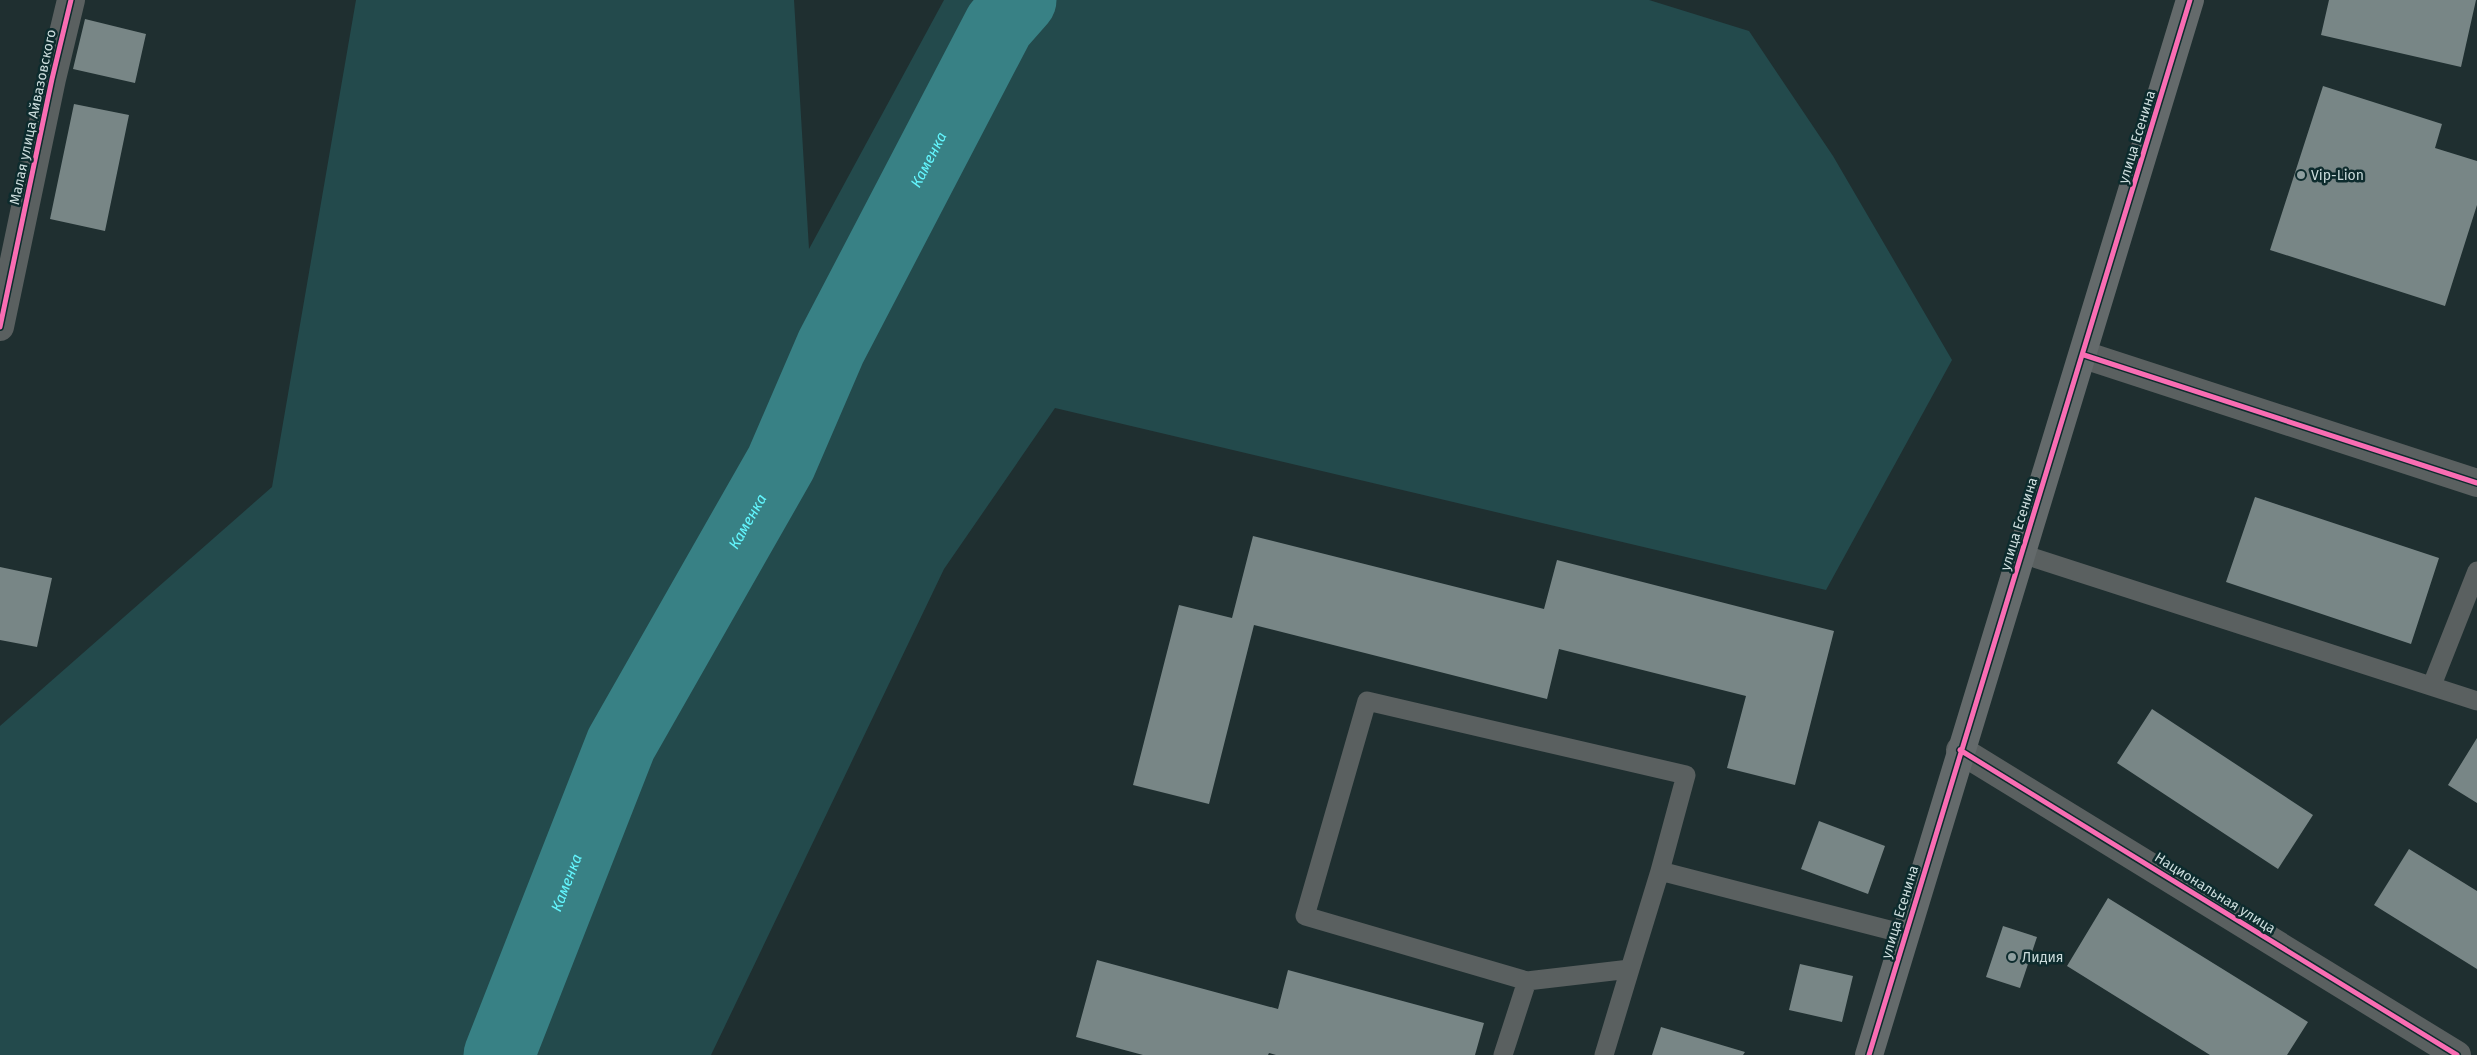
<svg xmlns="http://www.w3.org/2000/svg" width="2477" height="1055" viewBox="0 0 2477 1055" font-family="'Fira Sans',sans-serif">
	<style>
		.green { fill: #234a4c }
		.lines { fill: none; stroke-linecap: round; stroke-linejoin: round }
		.river { stroke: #388185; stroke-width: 71 }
		.building { fill: #788686 }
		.lane { stroke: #5a6060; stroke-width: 19 }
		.street { stroke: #5a6060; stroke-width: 28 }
		.secondary { stroke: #646a6b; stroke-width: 28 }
		.cycleway-casing { stroke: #0d2b2d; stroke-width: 8 }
		.cycleway { stroke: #f96db3; stroke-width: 5 }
		.poi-dot { fill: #8f9fa0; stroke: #0d2b2d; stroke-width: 2 }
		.labels { text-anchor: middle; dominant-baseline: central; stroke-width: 5; stroke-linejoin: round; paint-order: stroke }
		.street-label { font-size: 14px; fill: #cbdcdc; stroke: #0d2b2d }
		.poi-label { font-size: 14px; fill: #cbdcdc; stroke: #0d2b2d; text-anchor: start }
		.water-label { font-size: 15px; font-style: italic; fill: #63f7ff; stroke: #0d2b2d }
	</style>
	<rect width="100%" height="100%" fill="#1f2f30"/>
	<path class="green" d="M356 0H794L809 249 944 0H1649L1749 31 1833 156 1952 360 1826 590 1055 408 944 569 711 1055H0V726L272 487Z"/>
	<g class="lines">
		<path class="river" id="s1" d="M499 1055 621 744 781 463 831 347 999 25 1021 0"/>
	</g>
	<path class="building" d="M2329 0H2476L2461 67 2321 35Z
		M85 19 146 34 135 83 73 69Z
		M2323 86 2442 124 2435 148 2477 161V205L2445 306 2270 250Z
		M74 104 129 115 105 231 50 219Z
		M2255 497 2439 558 2411 644 2226 582Z
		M1253 536 1544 609 1557 560 1834 631 1795 785 1727 768 1746 696 1559 649 1547 699 1254 625 1209 804 1133 785 1179 605 1232 618Z
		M0 567 52 578 37 647 0 640Z
		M2152 709 2313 815 2278 869 2117 763Z
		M2477 738V803L2448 785Z
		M1819 821 1885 846 1868 894 1801 869Z
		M2409 849 2477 891V969L2374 905Z
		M2108 898 2308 1022 2287 1055H2210L2067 966Z
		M2003 926 2037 937 2020 988 1986 977Z
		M1097 960 1278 1009 1288 970 1484 1023 1475 1055H1276L1269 1053 1268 1055H1143L1076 1037Z
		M1800 964 1853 976 1842 1022 1789 1010Z
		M1661 1027 1745 1052 1743 1055H1652Z"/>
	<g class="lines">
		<path class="lane" d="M2022 554 2477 701
			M2432 685 2477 571
			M1527 981 1630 969 1660 871 1905 934
			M1503 1055 1527 981 1305 916 1367 701 1686 775 1660 871
			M1604 1055 1630 969"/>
		<path class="street" d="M0 327 52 79 71 0
			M2084 355 2477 483
			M1960 750 2457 1055"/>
		<path class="secondary" d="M1869 1055C1974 703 2085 352 2190 0"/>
		<g class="cycleway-casing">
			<path id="cycleway" d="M0 327 52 79 71 0
				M2084 355 2477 483
				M1960 750 2457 1055
				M1869 1055C1974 703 2085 352 2190 0"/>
		</g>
		<use href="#cycleway" class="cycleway"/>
	</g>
	<g class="poi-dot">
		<circle cx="2301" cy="175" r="5"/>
		<circle cx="2012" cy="957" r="5"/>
	</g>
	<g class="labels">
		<g class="street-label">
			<text transform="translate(33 117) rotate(-78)">Малая улица Айвазовского</text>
			<text transform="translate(2137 137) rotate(-73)">улица Есенина</text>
			<text transform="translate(2019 524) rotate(-73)">улица Есенина</text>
			<text transform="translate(2215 893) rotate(32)">Национальная улица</text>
			<text transform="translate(1900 912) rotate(-73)">улица Есенина</text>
		</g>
		<g class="poi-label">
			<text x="2311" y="175">Vip-Lion</text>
			<text x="2022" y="957">Лидия</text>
		</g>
		<g class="water-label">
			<text stroke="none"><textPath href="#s1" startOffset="995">Каменка</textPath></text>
			<text stroke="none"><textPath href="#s1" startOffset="590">Каменка</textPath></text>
			<text stroke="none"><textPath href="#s1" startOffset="185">Каменка</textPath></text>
		</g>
	</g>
</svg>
